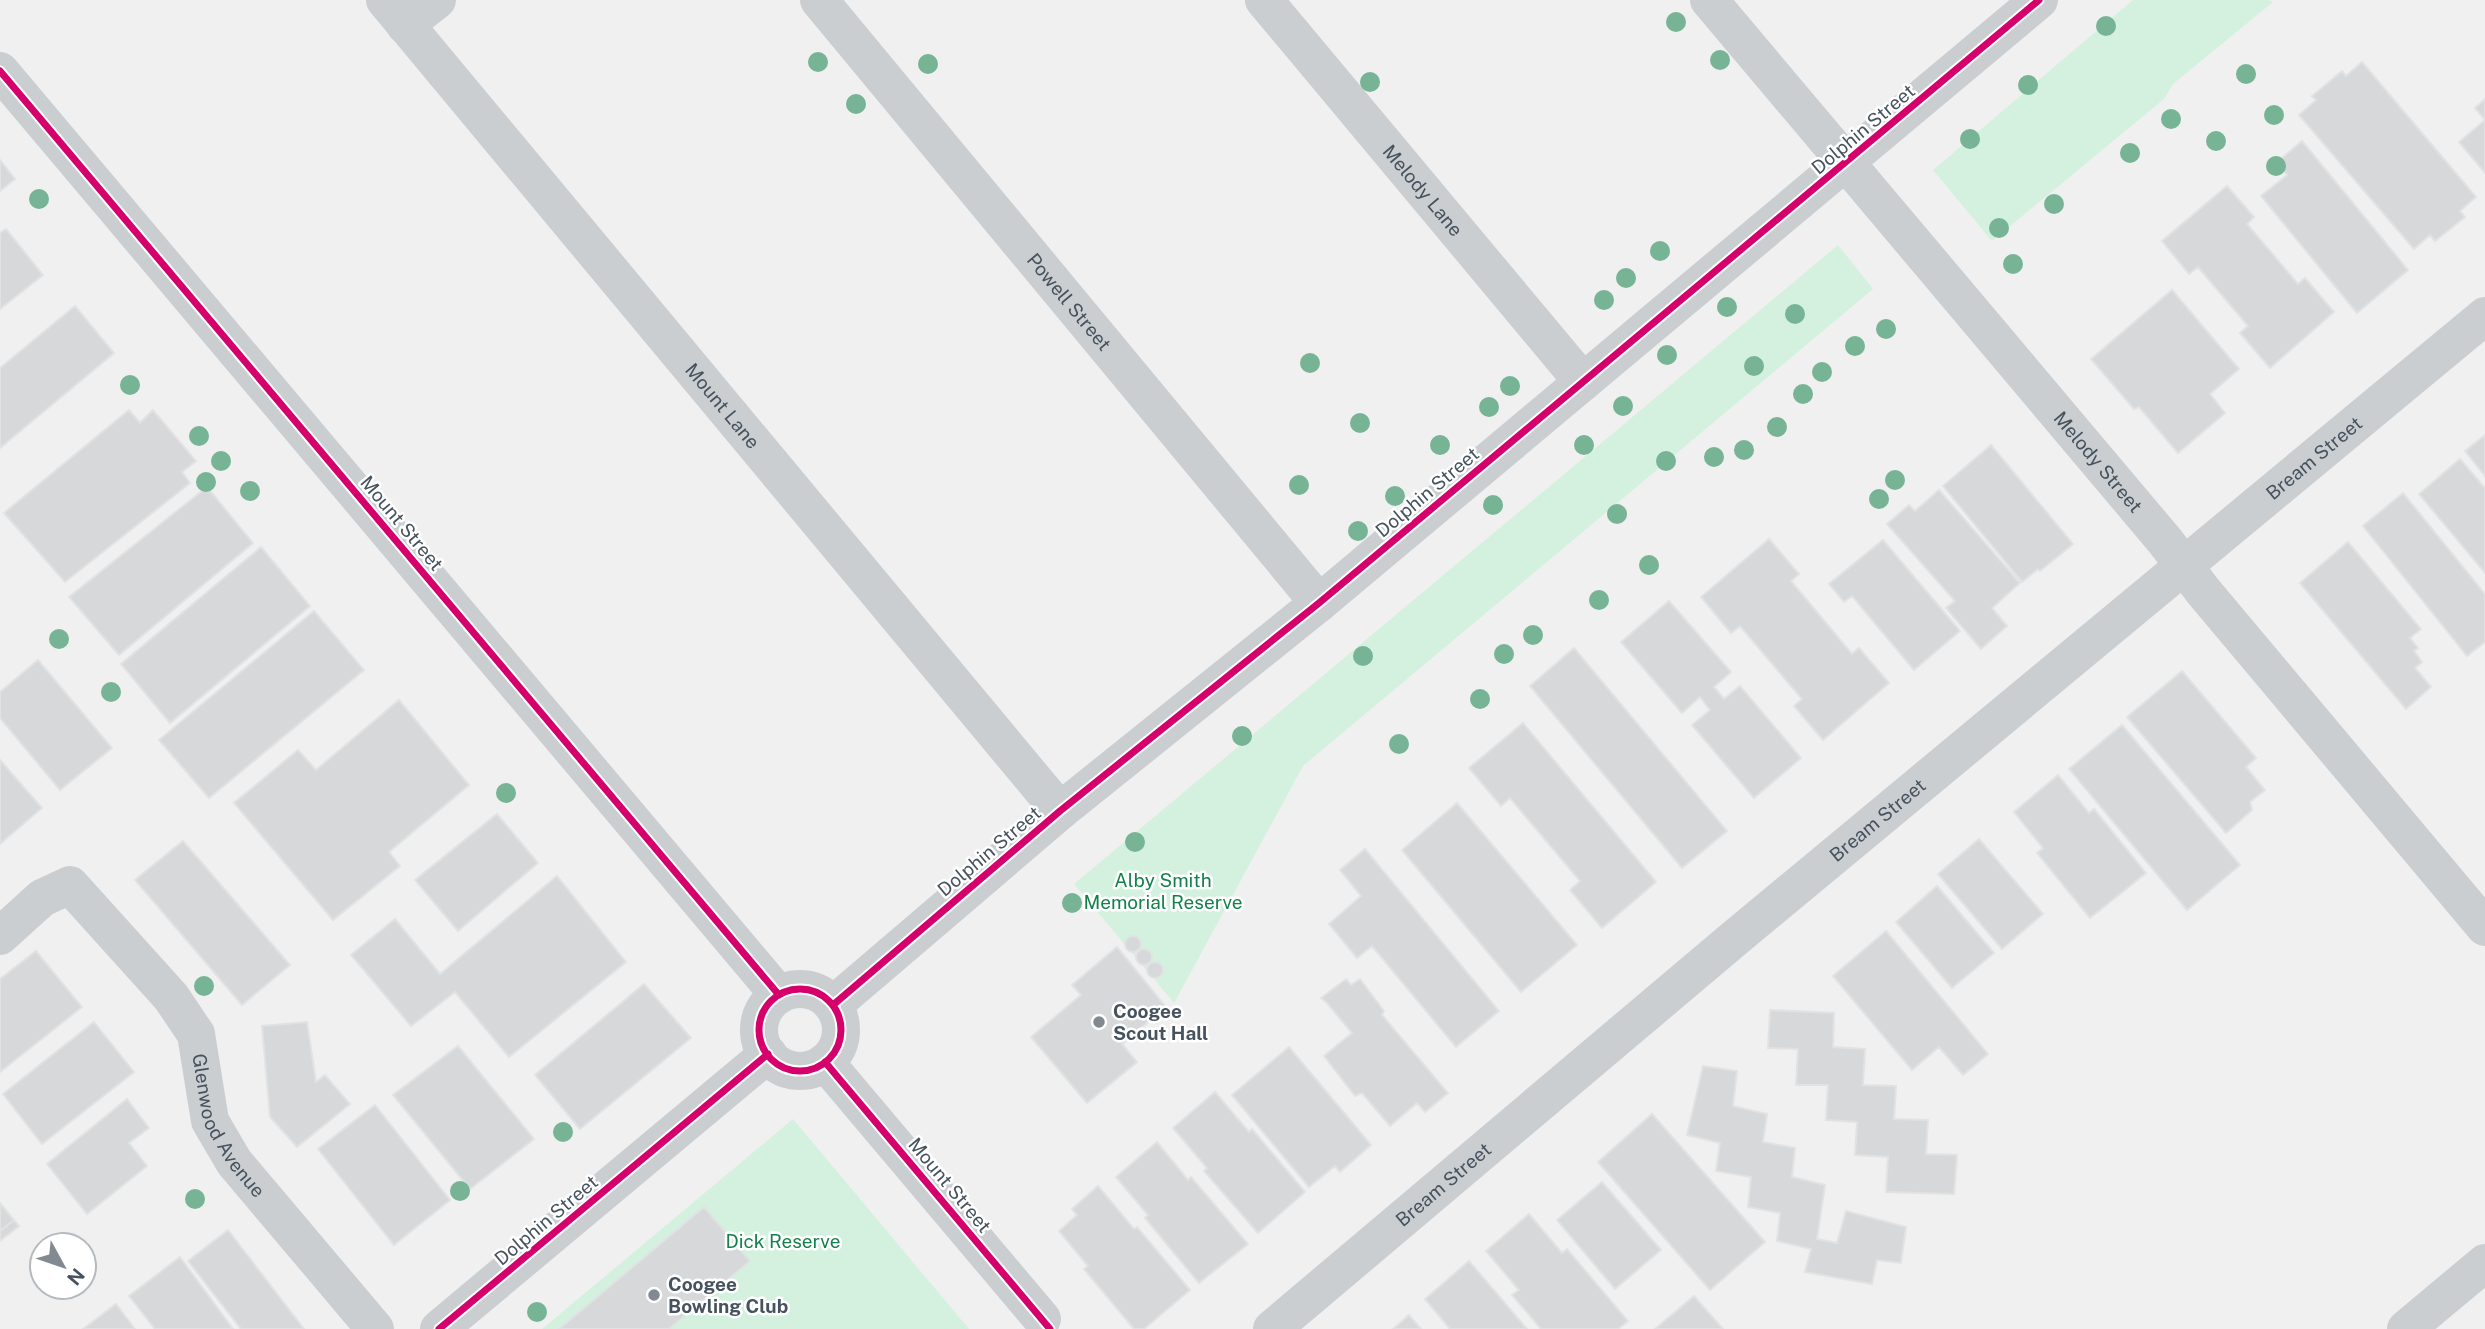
<svg xmlns="http://www.w3.org/2000/svg" width="2485" height="1329" viewBox="0 0 2485 1329" font-family="'Public Sans',sans-serif">
	<style>
		.green { fill: #d3f1de }
		.building { fill: #d7d8da; stroke: #e1e2e3; stroke-width: 2 }
		.lines { fill: none; stroke-linecap: round; stroke-linejoin: round }
		.minor { stroke: #cbced1; stroke-width: 38 }
		.cycleway-casing { stroke: #fff; stroke-width: 11 }
		.cycleway { stroke: #d6006c; stroke-width: 7 }
		.tree { fill: #77b395 }
		.poi-dot { fill: #828990; stroke: #fff; stroke-width: 2.5 }
		.labels { text-anchor: middle; dominant-baseline: central; stroke-width: 5; stroke-linejoin: round; paint-order: stroke }
		.street-label { font-size: 19px; fill: #46525d; stroke: #fff }
		.park-label { font-size: 19px; fill: #14814b; stroke: #fff }
		.poi-label { font-size: 19px; font-weight: bold; fill: #46525d; stroke: #fff; text-anchor: start }
	</style>
	<rect width="100%" height="100%" fill="#f0f0f0"/>
	<path class="green" d="M2133 0H2269L2273 2 2173 84 2164 99 1992 241 1933 170Z
		M1838 245 1873 289 1303 766 1174 1003 1074 884Z
		M793 1119 969 1329H542Z"/>
	<path class="building" d="M2362 62 2476 197 2460 211 2465 217 2435 241 2430 235 2414 249 2299 115 2316 100 2312 96 2342 71 2346 76Z
		M2485 99V173L2459 142 2485 120 2475 108Z
		M2302 141 2408 270 2357 313 2261 196 2287 175 2277 162Z
		M0 160 15 179 0 191Z
		M2227 186 2254 217 2247 224 2298 284 2305 278 2334 312 2270 368 2240 333 2248 326 2198 267 2189 274 2162 241Z
		M6 229 43 275 0 309V233Z
		M2172 290 2239 369 2210 394 2225 413 2178 453 2139 407 2134 409 2091 359Z
		M75 306 114 353 0 448V368Z
		M129 410 140 423 153 410 196 461 182 472 190 483 65 582 4 513Z
		M2485 435V476L2465 451Z
		M1991 445 2073 544 2040 571 2038 569 2022 582 1943 486Z
		M2460 459 2485 488V573L2419 494Z
		M207 487 253 543 119 655 69 597Z
		M1939 490 2020 583 1992 608 2007 626 1981 649 1946 608 1955 601 1887 524 1909 505 1915 511Z
		M2403 493 2485 594V642L2467 656 2363 526Z
		M1769 539 1799 574 1791 581 1852 654 1859 648 1889 683 1823 740 1794 706 1802 699 1740 626 1731 633 1701 597Z
		M1883 540 1960 631 1914 670 1852 596 1844 602 1829 584Z
		M2348 542 2421 629 2410 638 2418 648 2414 651 2422 662 2415 668 2431 687 2406 709 2300 583Z
		M261 547 310 606 170 723 121 664Z
		M1669 601 1731 672 1714 687 1724 699 1740 686 1801 758 1754 798 1692 725 1710 710 1700 697 1682 713 1621 642Z
		M314 611 364 670 209 798 159 740Z
		M1574 648 1727 831 1682 868 1530 686Z
		M38 660 112 748 60 790 0 718V692Z
		M2182 671 2256 758 2246 767 2265 790 2250 802 2252 810 2226 833 2127 717Z
		M399 700 469 785 389 852 400 866 333 920 234 803 298 750 316 770Z
		M1523 723 1656 882 1602 928 1570 890 1580 881 1510 798 1501 806 1469 768Z
		M2122 725 2240 865 2187 910 2069 769Z
		M0 760 42 808 0 844Z
		M2058 775 2089 813 2094 809 2146 873 2090 918 2037 853 2043 848 2014 812Z
		M1457 803 1577 945 1521 992 1402 850Z
		M497 814 538 863 458 931 415 880Z
		M1979 839 2043 914 2002 949 1938 874Z
		M183 841 290 965 242 1005 135 880Z
		M1365 849 1499 1011 1456 1047 1372 946 1357 958 1329 924 1361 896 1340 870Z
		M557 876 626 962 509 1057 455 992 411 1026 351 955 395 919 440 974Z
		M1937 886 1994 953 1952 988 1896 922Z
		M1886 931 1988 1054 1963 1075 1939 1047 1912 1070 1833 976Z
		M1125 944a8 8 0 1 1 16 0a8 8 0 1 1-16 0Z
		M1117 947 1166 1007 1122 1044 1137 1062 1087 1103 1031 1037 1081 995 1072 985Z
		M1136 957a8 8 0 1 1 16 0a8 8 0 1 1-16 0Z
		M36 951 82 1007 0 1072V979Z
		M1147 970a8 8 0 1 1 16 0a8 8 0 1 1-16 0Z
		M1346 979 1351 985 1360 979 1384 1011 1382 1015 1448 1093 1425 1112 1417 1103 1390 1126 1362 1093 1355 1096 1324 1056 1352 1033 1327 1003 1321 998Z
		M644 984 691 1038 580 1129 535 1075Z
		M1770 1010 1834 1013 1833 1047 1865 1049 1863 1085 1896 1086 1894 1119 1928 1120 1926 1154 1957 1155 1954 1194 1886 1192 1888 1157 1855 1155 1857 1122 1826 1120 1828 1085H1796L1798 1049 1768 1048Z
		M94 1022 134 1072 42 1144 3 1094Z
		M307 1022 316 1082 325 1075 350 1104 297 1147 270 1117 262 1026Z
		M458 1046 534 1139 470 1189 393 1095Z
		M1289 1047 1371 1145 1340 1172 1335 1166 1309 1187 1232 1095Z
		M1703 1066 1737 1071 1733 1106 1767 1114 1763 1142 1795 1148 1792 1177 1825 1185 1817 1239 1837 1243 1846 1211 1906 1227 1901 1263 1877 1260 1872 1284 1805 1272 1811 1249 1777 1241 1780 1213 1748 1207 1751 1177 1716 1171 1720 1143 1687 1135Z
		M1215 1092 1249 1132 1252 1129 1305 1192 1258 1233 1204 1171 1207 1168 1173 1128Z
		M127 1099 149 1128 129 1143 147 1166 87 1214 47 1164Z
		M375 1105 450 1200 394 1245 318 1149Z
		M1652 1114 1765 1242 1710 1290 1598 1162Z
		M1157 1142 1188 1180 1191 1177 1248 1244 1199 1283 1145 1218 1148 1215 1116 1177Z
		M1602 1182 1661 1250 1615 1289 1557 1220Z
		M1098 1186 1134 1229 1137 1227 1190 1290 1144 1329H1134L1084 1269 1088 1266 1059 1231 1077 1215 1072 1209Z
		M0 1203 19 1226 0 1241Z
		M0 1203 14 1220 0 1231Z
		M704 1207 750 1261 669 1329H559Z
		M1529 1214 1562 1253 1567 1249 1628 1321 1618 1329H1541L1512 1295 1519 1290 1486 1251Z
		M228 1230 304 1329H241L188 1261Z
		M180 1257 233 1329H155L129 1296Z
		M1469 1261 1527 1329H1450L1425 1299Z
		M1694 1296 1723 1329H1655Z
		M116 1304 135 1329H83Z
		M1409 1315 1421 1329H1393Z"/>
	<g class="lines">
		<g class="minor">
			<path id="s1" d="M385 0 1060 811"/>
			<path id="s2" d="M819 0 1319 603"/>
			<path id="s3" d="M1264 0 1583 382"/>
			<path id="s4" d="M1709 0 2165 541 2203 591 2485 927"/>
			<path d="M405 25 437 0"/>
			<path d="M0 71 779 995"/>
			<path id="s5" d="M0 936 42 898 70 885 171 997 196 1034 210 1121 234 1162 375 1329"/>
			<circle cx="800" cy="1030" r="41"/>
			<path d="M833 1005 1060 811 1319 603 2039 0"/>
			<path d="M825 1062 1042 1319"/>
			<path d="M439 1329 768 1054"/>
			<path id="s6" d="M1272 1329 1735 938 2485 316"/>
			<path d="M2406 1329 2485 1263"/>
		</g>
		<g class="cycleway-casing">
			<path id="cycleway" d="M0 71 779 995
				M759 1030a41 41 0 1 1 82 0a41 41 0 1 1-82 0Z
				M833 1005 1060 811 1319 603 2039 0
				M825 1062 1050 1329
				M439 1329 768 1054"/>
		</g>
		<use href="#cycleway" class="cycleway"/>
	</g>
	<g class="tree">
		<circle cx="1676" cy="22" r="10"/>
		<circle cx="2106" cy="26" r="10"/>
		<circle cx="1720" cy="60" r="10"/>
		<circle cx="818" cy="62" r="10"/>
		<circle cx="928" cy="64" r="10"/>
		<circle cx="2246" cy="74" r="10"/>
		<circle cx="1370" cy="82" r="10"/>
		<circle cx="2028" cy="85" r="10"/>
		<circle cx="856" cy="104" r="10"/>
		<circle cx="2274" cy="115" r="10"/>
		<circle cx="2171" cy="119" r="10"/>
		<circle cx="1970" cy="139" r="10"/>
		<circle cx="2216" cy="141" r="10"/>
		<circle cx="2130" cy="153" r="10"/>
		<circle cx="2276" cy="166" r="10"/>
		<circle cx="39" cy="199" r="10"/>
		<circle cx="2054" cy="204" r="10"/>
		<circle cx="1999" cy="228" r="10"/>
		<circle cx="1660" cy="251" r="10"/>
		<circle cx="2013" cy="264" r="10"/>
		<circle cx="1626" cy="278" r="10"/>
		<circle cx="1604" cy="300" r="10"/>
		<circle cx="1727" cy="307" r="10"/>
		<circle cx="1795" cy="314" r="10"/>
		<circle cx="1886" cy="329" r="10"/>
		<circle cx="1855" cy="346" r="10"/>
		<circle cx="1667" cy="355" r="10"/>
		<circle cx="1310" cy="363" r="10"/>
		<circle cx="1754" cy="366" r="10"/>
		<circle cx="1822" cy="372" r="10"/>
		<circle cx="130" cy="385" r="10"/>
		<circle cx="1510" cy="386" r="10"/>
		<circle cx="1803" cy="394" r="10"/>
		<circle cx="1623" cy="406" r="10"/>
		<circle cx="1489" cy="407" r="10"/>
		<circle cx="1360" cy="423" r="10"/>
		<circle cx="1777" cy="427" r="10"/>
		<circle cx="199" cy="436" r="10"/>
		<circle cx="1440" cy="445" r="10"/>
		<circle cx="1584" cy="445" r="10"/>
		<circle cx="1744" cy="450" r="10"/>
		<circle cx="1714" cy="457" r="10"/>
		<circle cx="221" cy="461" r="10"/>
		<circle cx="1666" cy="461" r="10"/>
		<circle cx="1895" cy="480" r="10"/>
		<circle cx="206" cy="482" r="10"/>
		<circle cx="1299" cy="485" r="10"/>
		<circle cx="250" cy="491" r="10"/>
		<circle cx="1395" cy="496" r="10"/>
		<circle cx="1879" cy="499" r="10"/>
		<circle cx="1493" cy="505" r="10"/>
		<circle cx="1617" cy="514" r="10"/>
		<circle cx="1358" cy="531" r="10"/>
		<circle cx="1649" cy="565" r="10"/>
		<circle cx="1599" cy="600" r="10"/>
		<circle cx="1533" cy="635" r="10"/>
		<circle cx="59" cy="639" r="10"/>
		<circle cx="1504" cy="654" r="10"/>
		<circle cx="1363" cy="656" r="10"/>
		<circle cx="111" cy="692" r="10"/>
		<circle cx="1480" cy="699" r="10"/>
		<circle cx="1242" cy="736" r="10"/>
		<circle cx="1399" cy="744" r="10"/>
		<circle cx="506" cy="793" r="10"/>
		<circle cx="1135" cy="842" r="10"/>
		<circle cx="1072" cy="903" r="10"/>
		<circle cx="204" cy="986" r="10"/>
		<circle cx="563" cy="1132" r="10"/>
		<circle cx="460" cy="1191" r="10"/>
		<circle cx="195" cy="1199" r="10"/>
		<circle cx="537" cy="1312" r="10"/>
	</g>
	<g class="poi-dot">
		<circle cx="1099" cy="1022" r="7"/>
		<circle cx="654" cy="1295" r="7"/>
	</g>
	<g class="labels">
		<g class="street-label">
			<text transform="translate(1863 129) rotate(-40)">Dolphin Street</text>
			<text stroke="none"><textPath href="#s3" startOffset="248">Melody Lane</textPath></text>
			<text stroke="none"><textPath href="#s2" startOffset="392">Powell Street</textPath></text>
			<text stroke="none"><textPath href="#s1" startOffset="528">Mount Lane</textPath></text>
			<text stroke="none"><textPath href="#s6" startOffset="1358">Bream Street</textPath></text>
			<text stroke="none"><textPath href="#s4" startOffset="604">Melody Street</textPath></text>
			<text transform="translate(1427 492) rotate(-40)">Dolphin Street</text>
			<text transform="translate(402 523) rotate(50)">Mount Street</text>
			<text stroke="none"><textPath href="#s6" startOffset="791">Bream Street</textPath></text>
			<text transform="translate(989 851) rotate(-40)">Dolphin Street</text>
			<text stroke="none"><textPath href="#s5" startOffset="382">Glenwood Avenue</textPath></text>
			<text transform="translate(950 1185) rotate(50)">Mount Street</text>
			<text stroke="none"><textPath href="#s6" startOffset="224">Bream Street</textPath></text>
			<text transform="translate(546 1220) rotate(-40)">Dolphin Street</text>
		</g>
		<g class="park-label">
			<text x="1163" y="880">Alby Smith<tspan x="1163" dy="22">Memorial Reserve</tspan></text>
			<text x="783" y="1241">Dick Reserve</text>
		</g>
		<g class="poi-label">
			<text x="1113" y="1011">Coogee<tspan x="1113" dy="22">Scout Hall</tspan></text>
			<text x="668" y="1284">Coogee<tspan x="668" dy="22">Bowling Club</tspan></text>
		</g>
	</g>
	<g transform="translate(63 1266) rotate(130)"><circle r="33" fill="#ffffff" stroke="#b5babe" stroke-width="2"/>
	<path d="M0-5L12 26L0 18L-12 26Z" fill="#828990"/>
	<text y="-10" font-size="19" font-weight="bold" text-anchor="middle" fill="#46525d">N</text>
	</g>
</svg>
